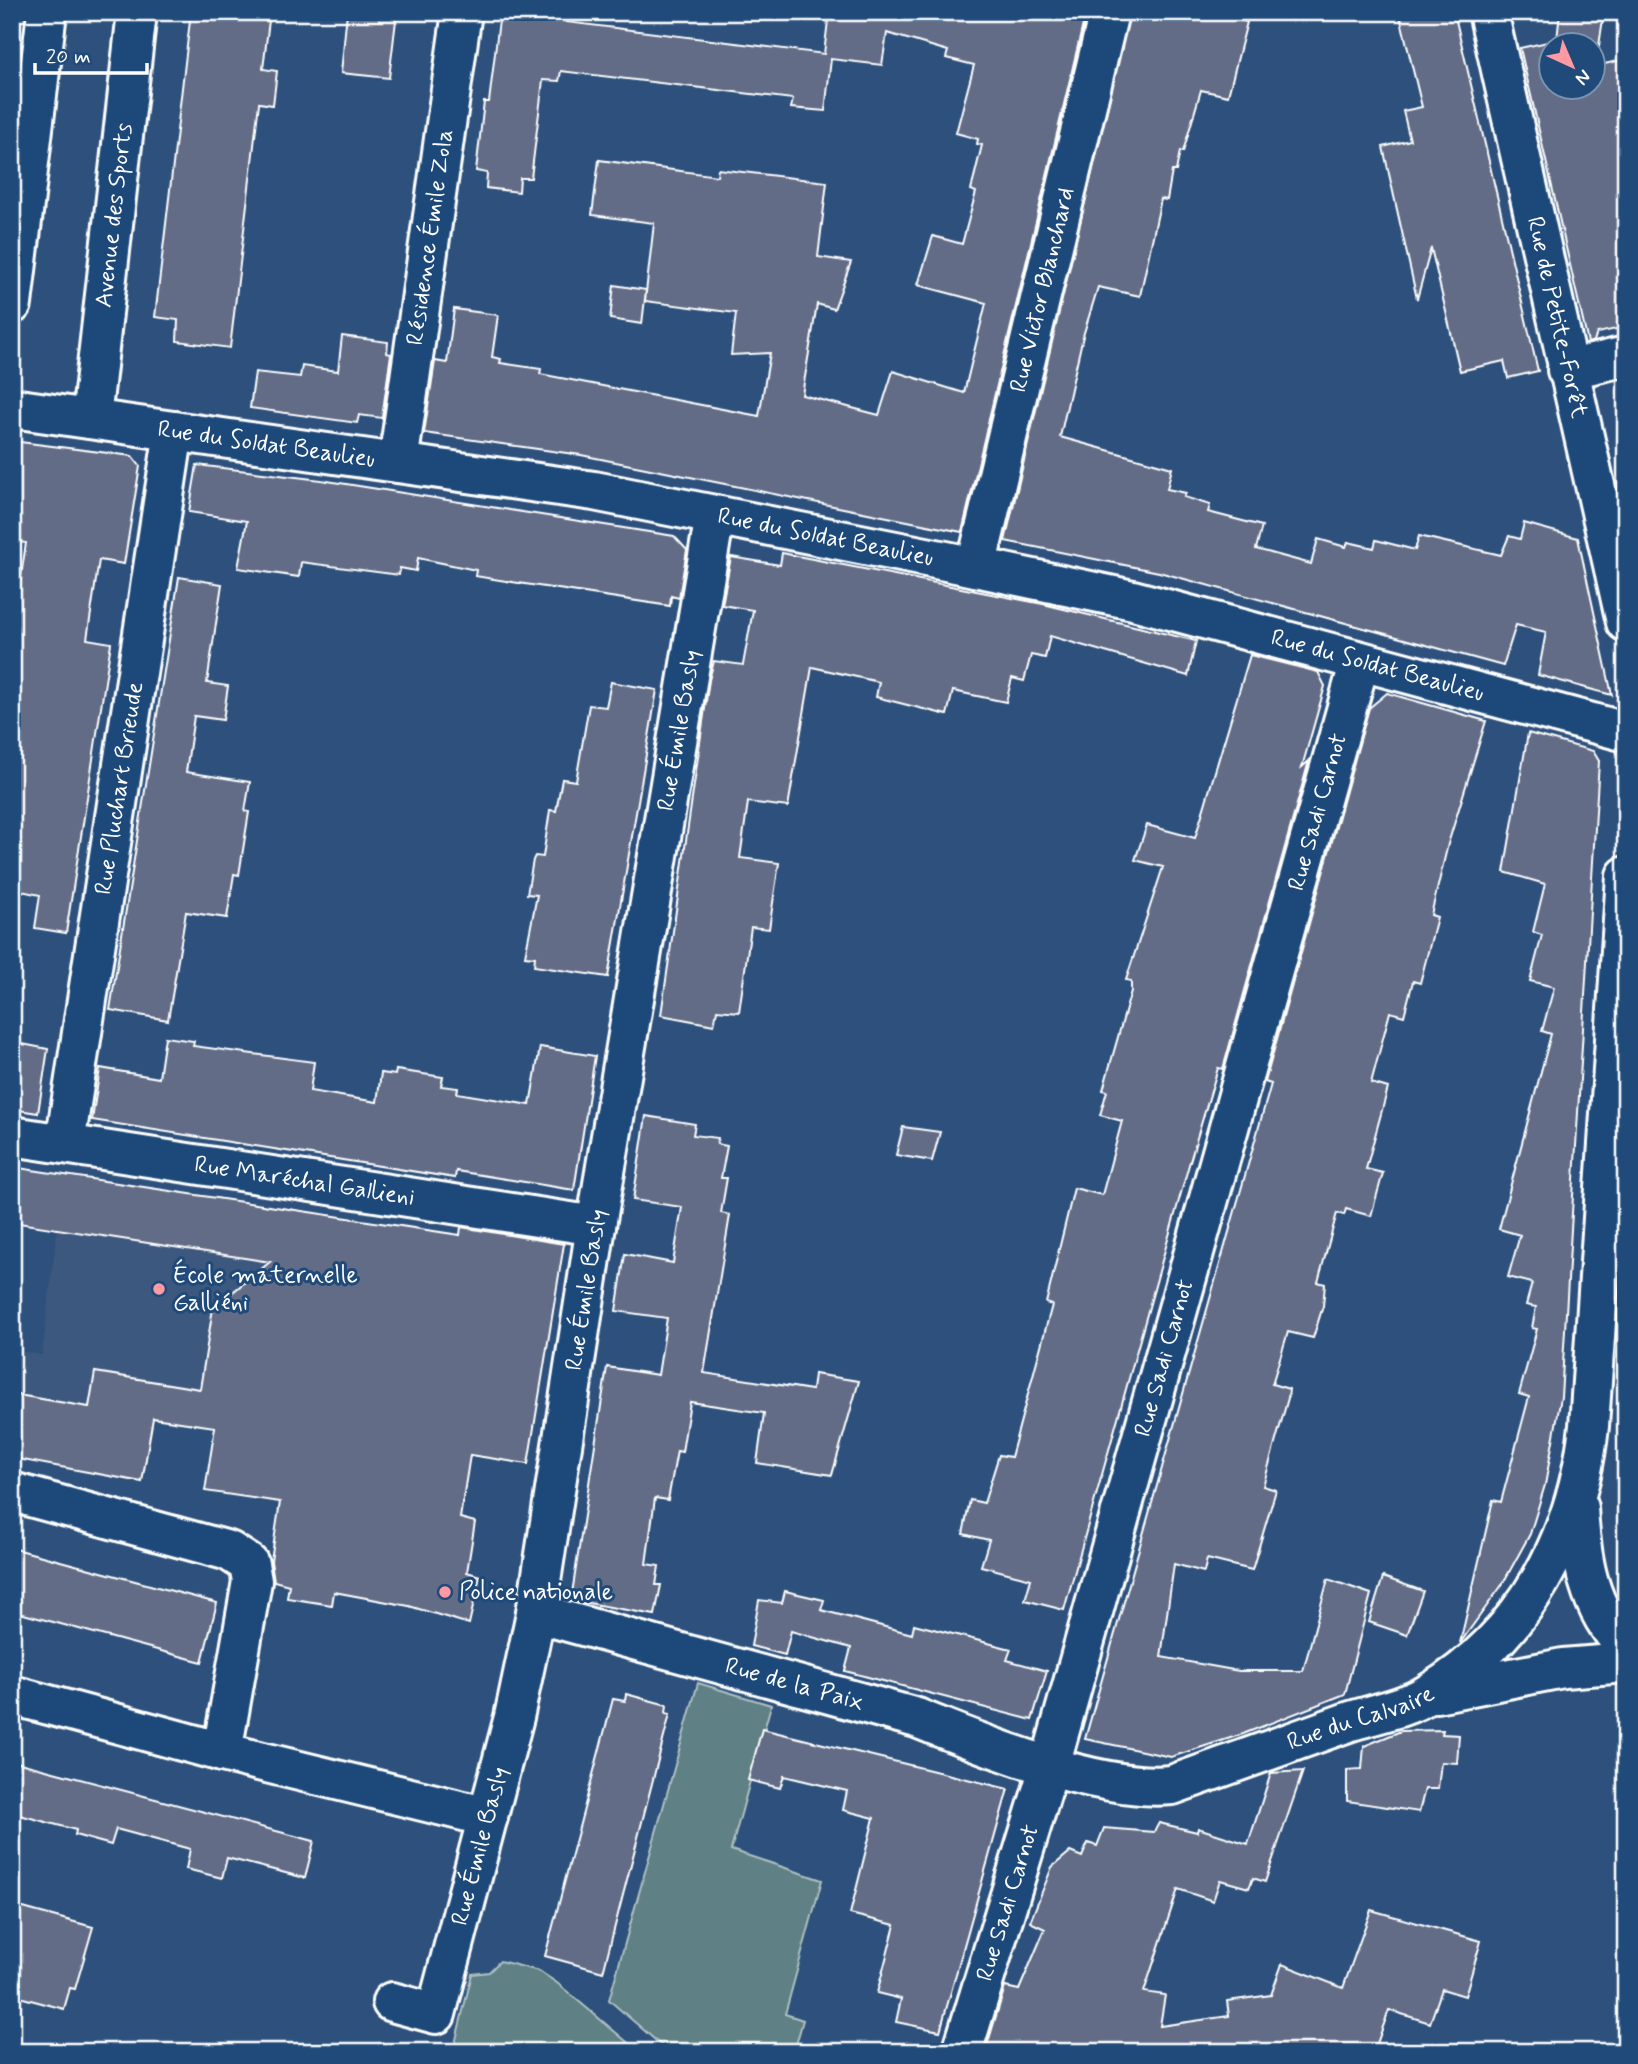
<svg xmlns="http://www.w3.org/2000/svg" width="1638" height="2064" viewBox="0 0 1638 2064" font-family="Mynerve,sans-serif">
	<style>
		.built { fill: #3e597f }
		.green { fill: #5f8084; stroke: #afc0c2; stroke-width: 2 }
		.building { fill: #646c86; stroke: #fff; stroke-width: 2; fill-rule: evenodd }
		.lines { fill: none; stroke-linecap: round; stroke-linejoin: round }
		.minor-casing { stroke: #fff; stroke-width: 44 }
		.minor { stroke: #1f4a7a; stroke-width: 38 }
		.poi-dot { fill: #ff9aa2; stroke: #1f4a7a; stroke-width: 2.5 }
		.labels { text-anchor: middle; dominant-baseline: central; stroke-width: 6; stroke-linejoin: round; paint-order: stroke }
		.street-label { font-size: 24px; fill: #fff; stroke: #1f4a7a }
		.poi-label { font-size: 24px; fill: #fff; stroke: #1f4a7a; text-anchor: start }
	</style>
	<rect width="100%" height="100%" fill="#2d517c"/>
	<filter id="ink" filterUnits="userSpaceOnUse"><feTurbulence type="fractalNoise" baseFrequency=".0143" numOctaves="2"/><feDisplacementMap in="SourceGraphic" scale="14" xChannelSelector="R" yChannelSelector="G"/><feConvolveMatrix kernelMatrix="1 2 1 2 8 2 1 2 1" color-interpolation-filters="sRGB"/></filter>
	<g filter="url(#ink)">
		<path class="built" d="M64 1175 282 1208 246 1432 153 1418 142 1482 12 1458V1350L42 1355Z"/>
		<path class="green" d="M698 1683 771 1705 731 1850 822 1880 785 2014 803 2020 794 2052H669L609 2000Z
			M500 1961 539 1971 557 1983 639 2052H453L472 1974 489 1972Z"/>
		<path class="building" d="M191 12H270L263 69 277 71 273 105 259 103 230 348 177 341 178 320 155 317Z
			M347 12H397L389 78 341 73Z
			M500 12H567L566 22 824 54 829 12H1086L962 532 581 455 424 433 435 361 447 363 454 309 498 315 492 357 501 359 500 363 541 369 540 374 759 416 770 353 731 355 736 313 645 301 654 223 592 215 599 160 717 176 718 169 827 182 818 257 851 262 834 309 817 304 802 395 879 415 893 371 964 393 986 303 918 285 933 236 962 244 976 192 971 190 982 145 977 144 978 139 956 133 974 65 946 58 948 51 887 33 882 65 831 59 825 111 791 108 793 99 561 71 559 81 543 80 531 178H520L519 192 486 188 487 173 476 171 484 102H489Z
			M1130 12H1208L1247 22 1228 96 1201 90 1183 152 1180 151 1176 171H1172L1167 200 1161 199 1140 296 1098 287 1083 336 1060 437 1172 468 1167 489 1186 493 1184 497 1210 505 1208 512 1262 526 1256 549 1311 564 1318 539 1346 547 1348 542 1374 548 1376 540 1415 550 1419 536 1501 555 1509 536 1520 539 1524 523 1578 538 1612 695 1538 675 1546 632 1516 625 1503 666 1159 572 1005 541Z
			M1399 12H1454L1538 371 1508 378 1504 361 1460 371 1431 248 1417 299 1383 147 1410 140 1403 111 1422 107Z
			M1560 12H1604L1596 66 1626 59V327L1597 333 1594 341 1588 343 1520 48 1557 40ZM1550 46H1592V88H1550Z
			M614 285 646 290 642 324 610 319Z
			M342 336 388 342 387 353 391 354 382 418 359 415 357 423 250 408 255 372 300 377 302 366 338 371Z
			M12 441 132 456 140 466 124 564 99 560 87 639 111 643 66 933 35 928 40 895 12 889V636L26 543 12 541Z
			M197 465 321 480 674 536 687 550 679 598 671 596 670 606 512 582 475 576 476 570 418 558 416 571 400 568 399 575 301 562 299 577 238 568 247 521 189 512Z
			M782 553 1043 604 1196 641 1188 676 1050 636 1045 658 1031 655 1024 681 1012 678 1006 702 953 691 947 715 876 697 879 682 812 667 788 807 748 802 740 858 779 863 769 929 751 927 739 1012 717 1010 714 1025 661 1015 709 680 714 661 743 665 753 610 722 605 731 557 780 565Z
			M179 577 222 584 207 683 228 686 223 720 194 716 186 772 250 782 245 811 249 812 239 875 234 874 227 918 186 912 168 1020 110 1010Z
			M1250 655 1318 672 1325 686 1302 767 1309 761 1223 1069 1218 1068 1188 1168 1064 1610 1025 1600 1031 1579 981 1566 989 1540 963 1534 970 1500 984 1503 999 1455 1011 1457 1052 1305 1046 1303 1074 1188 1102 1195 1122 1121 1100 1115 1107 1091 1103 1090 1131 991V981L1126 980 1163 867 1135 860 1147 825 1195 838Z
			M611 682 657 690 608 977 534 966 535 957 525 956 537 895 527 894 533 860 535 856 543 857 550 810 556 811 562 779 576 781 589 705 606 707Z
			M1387 693 1486 721 1448 844 1431 915 1437 917 1420 983 1413 981 1404 1016 1390 1012 1371 1083 1388 1088 1366 1169 1383 1173 1371 1216 1346 1209 1344 1215 1337 1213 1318 1282 1325 1284 1323 1306 1313 1338 1288 1332 1272 1384 1289 1389 1288 1398 1263 1486 1276 1490 1252 1570 1207 1559 1204 1572 1174 1564 1161 1657 1239 1671H1303L1328 1579 1371 1594 1345 1694 1243 1734 1171 1757 1085 1739 1271 1084 1265 1082 1369 708Z
			M1528 733 1593 751 1599 761 1561 1397 1545 1485 1530 1534 1502 1585 1460 1643 1493 1500 1501 1502 1529 1397 1519 1394 1537 1329 1532 1328 1536 1307 1526 1305 1532 1283 1508 1277 1520 1235 1499 1229 1551 1034 1542 1031 1554 987 1530 981 1542 935 1533 932 1545 884 1504 872Z
			M165 1037 194 1041 193 1046 314 1062 310 1091 377 1102 381 1073 395 1075 396 1070 443 1077 441 1086 458 1088 457 1093 530 1105 540 1047 595 1056 574 1190 456 1171 455 1178 92 1120 100 1068 159 1078Z
			M12 1042 48 1049 38 1113 12 1109Z
			M646 1116 695 1124 693 1135 718 1138 717 1144 727 1146 721 1178H727L721 1213 730 1215 704 1373 812 1390 814 1374 859 1381 832 1475 757 1463 764 1413 690 1402 682 1452 677 1451 668 1500 655 1498 646 1564 659 1566 656 1585H661L655 1615 571 1600 607 1367 658 1375 667 1318 616 1311 625 1254 673 1263 682 1207 633 1200Z
			M903 1127 940 1132 932 1161 896 1155Z
			M12 1167 460 1235 461 1227 564 1244 528 1464 470 1455 460 1518 475 1522 467 1572 480 1576 469 1624 409 1606 334 1592 332 1605 287 1598 289 1585 274 1581 271 1561 280 1502 205 1491 215 1427 153 1418 142 1482 12 1458V1394L89 1407 95 1372 200 1389 213 1308 270 1262 12 1222Z
			M12 1548 217 1603 202 1662 12 1611Z
			M1383 1577 1423 1591 1407 1635 1369 1622Z
			M785 1591 824 1600 821 1610 912 1634 914 1624 1011 1649 1007 1660 1047 1671 1032 1720 845 1671 851 1648 791 1631 785 1655 751 1646 759 1600 782 1603Z
			M626 1694 667 1705 666 1713 670 1714 603 1972 545 1956 613 1699 625 1701Z
			M762 1729 1008 1789 940 2031 896 2022 901 1999 877 1993 895 1925 850 1914 874 1818 843 1810 847 1791 784 1776 780 1788 748 1780Z
			M1443 1730 1442 1734 1459 1735 1457 1763 1441 1762 1438 1789H1425L1419 1812 1347 1801V1770L1362 1769 1364 1746 1401 1731Z
			M12 1761 314 1841 305 1878 227 1858 222 1878 186 1869 190 1849 116 1829 111 1845 75 1835 76 1830 12 1813Z
			M1303 1771 1265 1882 1253 1878 1249 1888 1220 1880 1213 1901 1178 1889 1144 1992 1165 1995 1160 2026 1229 2016 1227 2001 1271 1995 1282 1964 1343 1988 1371 1910 1481 1941 1465 1996 1442 1989 1430 2023 1389 2010 1374 2052H985L1005 1987 1019 1990 1045 1929 1030 1922 1052 1867 1070 1852 1082 1857 1088 1843 1097 1846 1104 1828 1154 1832 1159 1823 1197 1832 1198 1828 1248 1844 1271 1773Z
			M12 1905 93 1927 75 1989 70 1988 64 2009 12 1995Z"/>
		<g class="lines">
			<g class="minor-casing">
				<g id="minor">
					<path id="s1" d="M1488 12 1626 622"/>
					<path d="M12 304 47 12"/>
					<path d="M1567 370 1626 356"/>
					<path id="s2" d="M12 408 594 491 976 567 1133 600 1626 732"/>
					<path id="s3" d="M91 419 137 12"/>
					<path id="s4" d="M398 463 462 12"/>
					<path id="s5" d="M976 567 1109 12"/>
					<path id="s6" d="M12 1136 596 1226"/>
					<path id="s7" d="M65 1144 174 431"/>
					<path d="M12 1492 229 1551 249 1564 252 1581 222 1752"/>
					<path d="M1578 1508C1581 1560 1588 1608 1626 1647"/>
					<path id="s8" d="M536 1613 917 1718C984 1745 1100 1792 1172 1785 1230 1764 1289 1743 1348 1722 1373 1714 1406 1708 1428 1694 1526 1635 1577 1537 1589 1426L1626 876"/>
					<path d="M1436 1693 1563 1668 1626 1663"/>
					<path d="M12 1695 222 1752 488 1817"/>
					<path id="s9" d="M392 2002 436 2014 514 1717 536 1613 596 1226 715 515"/>
					<path id="s10" d="M962 2052 1050 1765 1360 661"/>
				</g>
			</g>
			<use href="#minor" class="minor"/>
		</g>
	</g>
	<g class="poi-dot">
		<circle cx="159" cy="1289" r="7"/>
		<circle cx="445" cy="1592" r="7"/>
	</g>
	<g class="labels">
		<g class="street-label">
			<text stroke="none"><textPath href="#s3" startOffset="205">Avenue des Sports</textPath></text>
			<text stroke="none"><textPath href="#s4" startOffset="228">Résidence Émile Zola</textPath></text>
			<text stroke="none"><textPath href="#s5" startOffset="285">Rue Victor Blanchard</textPath></text>
			<text stroke="none"><textPath href="#s1" startOffset="313">Rue de Petite-Forêt</textPath></text>
			<text stroke="none"><textPath href="#s2" startOffset="257">Rue du Soldat Beaulieu</textPath></text>
			<text stroke="none"><textPath href="#s2" startOffset="824">Rue du Soldat Beaulieu</textPath></text>
			<text stroke="none"><textPath href="#s2" startOffset="1391">Rue du Soldat Beaulieu</textPath></text>
			<text stroke="none"><textPath href="#s9" startOffset="1353">Rue Émile Basly</textPath></text>
			<text stroke="none"><textPath href="#s7" startOffset="360">Rue Pluchart Brieude</textPath></text>
			<text stroke="none"><textPath href="#s10" startOffset="1290">Rue Sadi Carnot</textPath></text>
			<text stroke="none"><textPath href="#s6" startOffset="296">Rue Maréchal Gallieni</textPath></text>
			<text stroke="none"><textPath href="#s9" startOffset="786">Rue Émile Basly</textPath></text>
			<text stroke="none"><textPath href="#s10" startOffset="723">Rue Sadi Carnot</textPath></text>
			<text stroke="none"><textPath href="#s8" startOffset="268">Rue de la Paix</textPath></text>
			<text stroke="none"><textPath href="#s8" startOffset="861">Rue du Calvaire</textPath></text>
			<text stroke="none"><textPath href="#s9" startOffset="219">Rue Émile Basly</textPath></text>
			<text stroke="none"><textPath href="#s10" startOffset="156">Rue Sadi Carnot</textPath></text>
		</g>
		<g class="poi-label">
			<text x="173" y="1275">École maternelle<tspan x="173" dy="28">Galliéni</tspan></text>
			<text x="459" y="1592">Police nationale</text>
		</g>
	</g>
	<rect width="1638" height="2064" fill="none" stroke="#1f4a7a" stroke-width="42"/>
	<rect x="21" y="21" width="1596" height="2022" fill="none" stroke="#fff" stroke-width="2.5" filter="url(#ink)"/>
	<g transform="translate(1572 66) rotate(136)"><circle r="33" fill="#1f4a7a" stroke="#7992af" stroke-width="2"/>
	<path d="M0-5L12 26L0 18L-12 26Z" fill="#ff9aa2"/>
	<text y="-10" font-size="19" font-weight="bold" text-anchor="middle" fill="#ffffff">N</text>
	</g>
	<path d="M35 63v10h112v-10" fill="none" stroke="#ffffff" stroke-width="3.5"/>
	<text x="46" y="63" font-size="21" fill="#ffffff" stroke="#1f4a7a" stroke-width="5" paint-order="stroke">20 m</text>
</svg>
